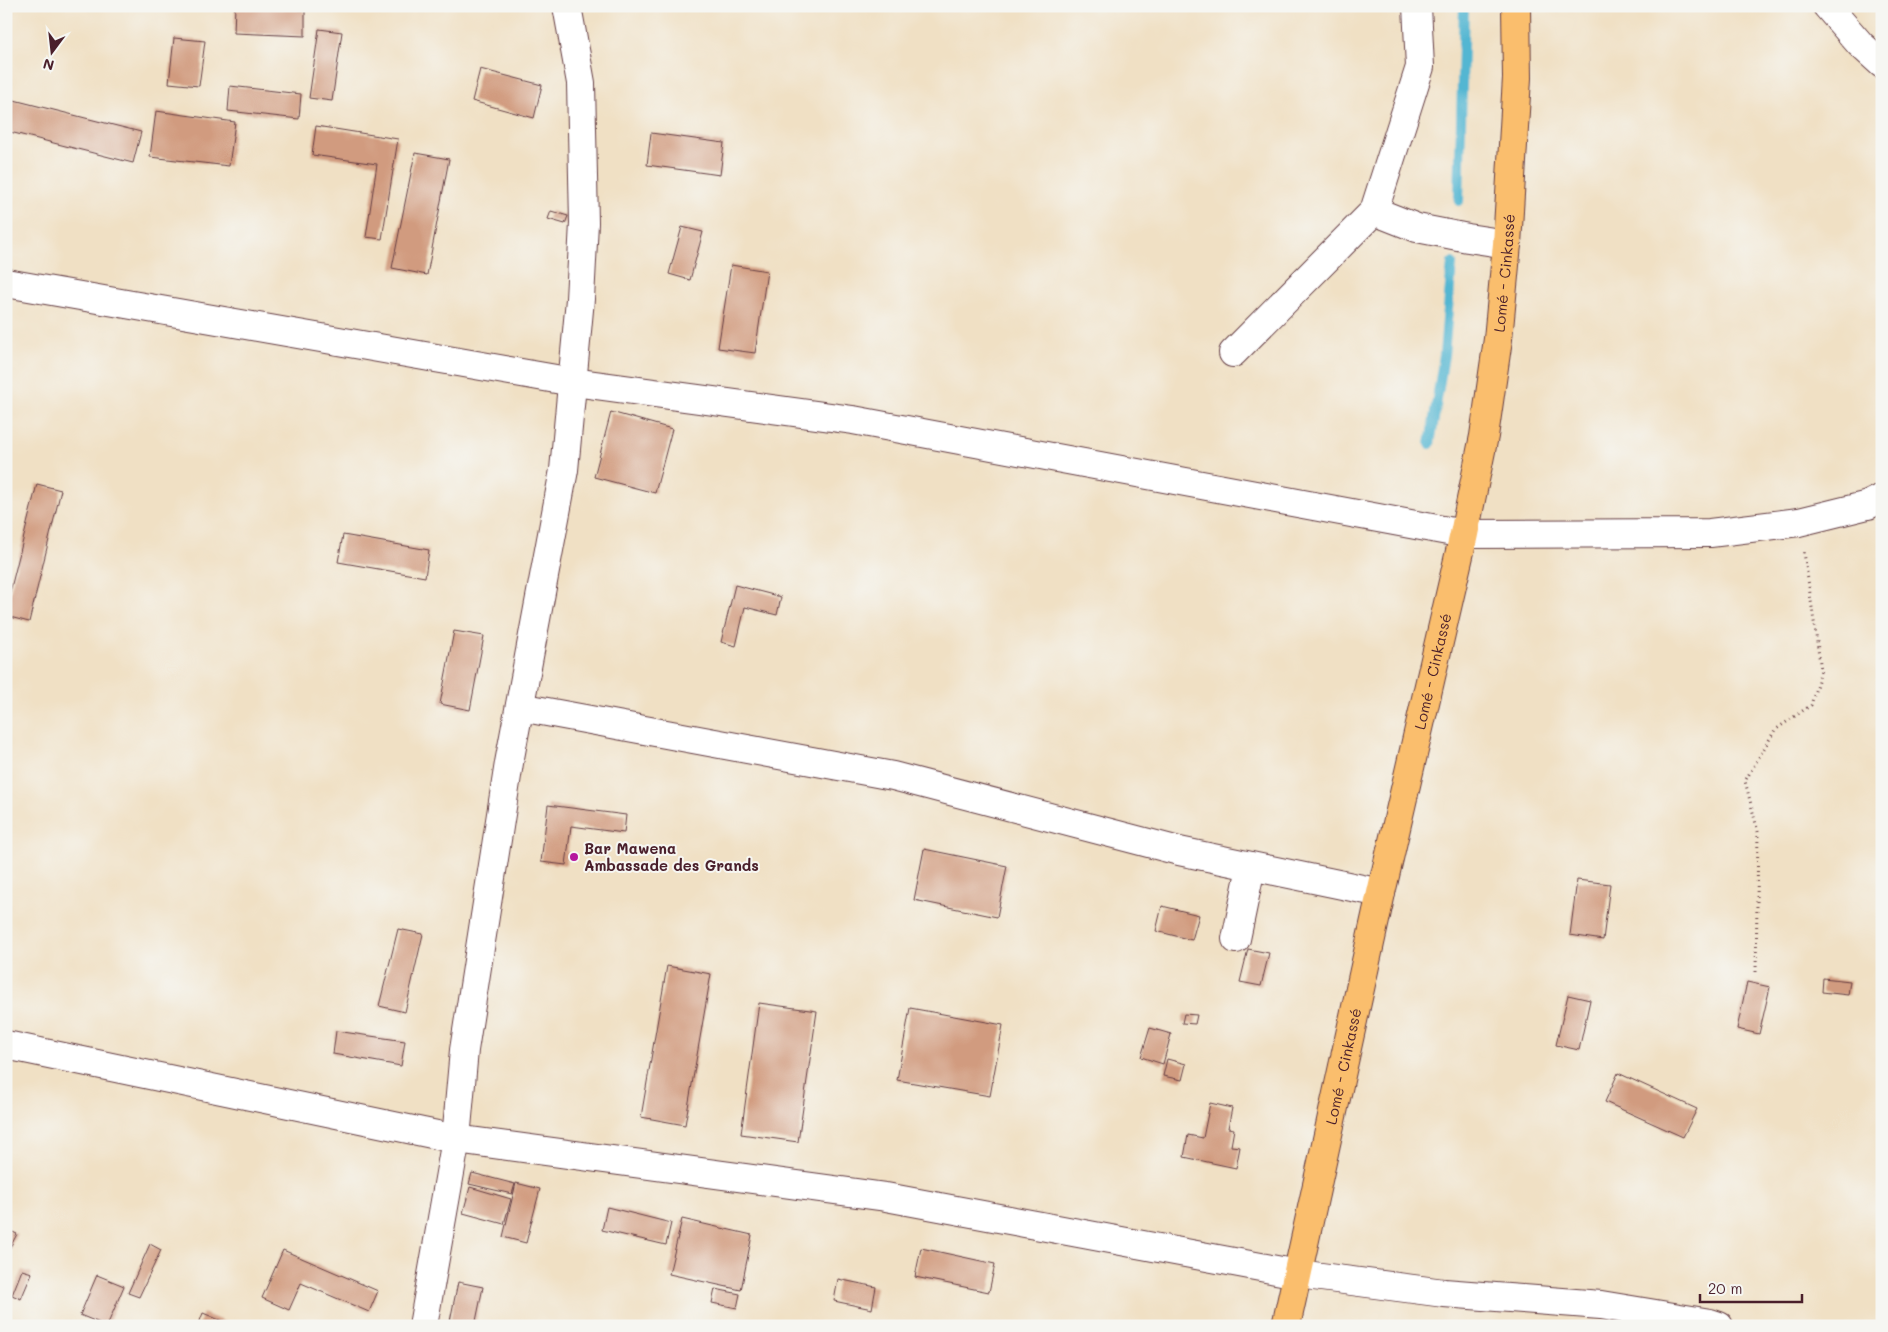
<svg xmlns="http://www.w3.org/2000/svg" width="1888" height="1332" viewBox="0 0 1888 1332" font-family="Mali,sans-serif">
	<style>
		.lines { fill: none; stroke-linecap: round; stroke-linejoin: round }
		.stream { stroke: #53b6d2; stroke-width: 10 }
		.building { fill: #d19b7f }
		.minor-casing { stroke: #633c42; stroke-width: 30 }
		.tertiary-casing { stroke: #633c42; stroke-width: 30 }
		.trunk-casing { stroke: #633c42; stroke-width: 30 }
		.path { stroke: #633c42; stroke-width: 3; stroke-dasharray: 1 4; stroke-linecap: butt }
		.minor { stroke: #fff; stroke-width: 28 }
		.tertiary { stroke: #fff; stroke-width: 28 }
		.trunk { stroke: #fabe6d; stroke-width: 28 }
		.poi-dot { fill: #b5179e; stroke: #f6f6f2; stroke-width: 2 }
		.labels { text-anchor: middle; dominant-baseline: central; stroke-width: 4; stroke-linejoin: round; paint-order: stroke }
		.street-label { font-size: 15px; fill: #4a1f2b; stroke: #f6f6f2 }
		.poi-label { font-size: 15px; font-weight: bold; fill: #4a1f2b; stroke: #f6f6f2; text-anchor: start }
	</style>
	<rect width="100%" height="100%" fill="#f6f6f2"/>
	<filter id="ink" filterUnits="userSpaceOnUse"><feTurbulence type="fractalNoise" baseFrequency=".02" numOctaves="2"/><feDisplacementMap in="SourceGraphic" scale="10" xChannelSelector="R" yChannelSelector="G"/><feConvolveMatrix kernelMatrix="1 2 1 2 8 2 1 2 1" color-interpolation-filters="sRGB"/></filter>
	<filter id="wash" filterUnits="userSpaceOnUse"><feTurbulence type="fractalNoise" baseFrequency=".0096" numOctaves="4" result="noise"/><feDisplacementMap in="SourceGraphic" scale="20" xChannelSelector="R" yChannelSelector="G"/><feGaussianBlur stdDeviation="1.12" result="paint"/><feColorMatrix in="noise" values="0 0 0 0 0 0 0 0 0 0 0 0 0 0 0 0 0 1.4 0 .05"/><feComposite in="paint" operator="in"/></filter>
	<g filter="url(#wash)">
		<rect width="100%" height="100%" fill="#f0e0c4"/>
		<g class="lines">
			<path class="stream" d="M1459 201 1464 6
				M1430 444 1444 355 1452 263"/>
		</g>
		<g id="blocks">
			<path class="building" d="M235 6 305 10V36L234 33Z
				M319 29 342 32 332 101 309 98Z
				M174 38 205 41 199 86 169 83Z
				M480 69 542 85 534 118 472 101Z
				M230 86 301 94 299 119 228 111Z
				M6 98 141 132 133 163 6 131Z
				M156 111 235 122 229 166 150 157Z
				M316 126 398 139 382 239 366 237 377 164 312 155Z
				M651 133 724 143 720 175 647 165Z
				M415 153 449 159 427 275 392 268Z
				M551 211 568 216 565 224 548 219Z
				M682 227 703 232 690 280 669 274Z
				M731 265 767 271 755 353 718 348Z
				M611 412 672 429 655 493 594 477Z
				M37 484 61 490 29 622 6 616V608Z
				M343 535 429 550 425 577 338 562Z
				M735 585 781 597 777 615 745 607 736 646 721 642Z
				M454 631 484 636 470 710 440 704Z
				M548 805 626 815 624 833 571 826 566 865 541 862Z
				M924 849 1007 866 997 917 914 900Z
				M1577 880 1610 884 1603 940 1570 935Z
				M1162 906 1199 915 1192 940 1156 931Z
				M398 929 423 934 405 1012 379 1006Z
				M1248 949 1269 953 1261 986 1240 982Z
				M667 966 711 974 685 1125 641 1117Z
				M1823 978 1850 981 1848 995 1822 992Z
				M1747 982 1770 987 1759 1034 1737 1029Z
				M1568 995 1590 1000 1579 1050 1556 1045Z
				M759 1003 817 1011 798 1142 741 1134Z
				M910 1008 1003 1025 990 1096 897 1080Z
				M1184 1014 1197 1015 1195 1024 1182 1023Z
				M1150 1028 1171 1034 1163 1064 1141 1057Z
				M336 1031 405 1041 401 1066 333 1054Z
				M1167 1059 1186 1064 1182 1080 1163 1076Z
				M1618 1073 1697 1109 1683 1137 1605 1102Z
				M1210 1103 1232 1108 1228 1128 1234 1129 1231 1146 1240 1147 1236 1168 1184 1157 1188 1135 1203 1138Z
				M472 1173 515 1184 512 1194 469 1184Z
				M516 1183 540 1189 526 1243 503 1237Z
				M470 1187 511 1199 504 1224 463 1213Z
				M607 1207 671 1223 666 1245 602 1230Z
				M682 1219 752 1235 741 1290 669 1274Z
				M6 1229 17 1234 6 1255Z
				M150 1244 161 1250 139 1297 128 1293Z
				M921 1248 995 1264 989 1292 915 1277Z
				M283 1250 378 1291 369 1312 301 1283 289 1310 262 1298Z
				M22 1270 32 1273 21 1299 12 1295Z
				M97 1275 124 1286 107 1326 80 1315Z
				M838 1279 876 1287 872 1309 834 1301Z
				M458 1282 483 1287 475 1326H449Z
				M715 1289 740 1294 737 1308 712 1303Z
				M203 1313 227 1323V1326H198Z"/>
		</g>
	</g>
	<g filter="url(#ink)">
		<use href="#blocks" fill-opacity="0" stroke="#633c42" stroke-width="1"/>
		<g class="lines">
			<g class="minor-casing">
				<path id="minor" d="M1827 6 1860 44 1882 64
					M1374 211 1417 228 1468 238 1507 244
					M6 283 573 382 853 420 1464 534 1710 533 1799 522 1868 505 1882 498
					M1233 353 1374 211 1420 67 1417 6
					M520 707 893 776 1179 851 1381 893
					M1236 939 1251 867
					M6 1045 456 1139 886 1197 1298 1274 1444 1293 1601 1305 1710 1323 1719 1326"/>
			</g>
			<g class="tertiary-casing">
				<path id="tertiary" d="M423 1326 456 1139 464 1050 509 763 564 470 580 299 584 223 581 83 567 6"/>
			</g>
			<g class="trunk-casing">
				<g id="trunk">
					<path id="s1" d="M1286 1326 1381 893 1464 534 1484 436 1498 339 1507 244 1517 78 1516 6"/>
				</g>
			</g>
			<path class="path" d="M1756 972 1758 832 1745 781 1775 730 1811 705 1821 670 1804 552"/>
			<use href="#minor" class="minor"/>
			<use href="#tertiary" class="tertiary"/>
			<use href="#trunk" class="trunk"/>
		</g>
	</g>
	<circle class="poi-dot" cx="574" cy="857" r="5"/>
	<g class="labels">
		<g class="street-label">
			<text stroke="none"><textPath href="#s1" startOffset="1076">Lomé - Cinkassé</textPath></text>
			<text stroke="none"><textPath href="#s1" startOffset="671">Lomé - Cinkassé</textPath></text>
			<text stroke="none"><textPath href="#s1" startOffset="266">Lomé - Cinkassé</textPath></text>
		</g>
		<g class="poi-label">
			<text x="584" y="848">Bar Mawena<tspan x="584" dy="17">Ambassade des Grands</tspan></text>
		</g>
	</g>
	<rect width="1888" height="1332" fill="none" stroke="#f6f6f2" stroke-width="25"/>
	<g transform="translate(52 52) rotate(195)" stroke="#f6f6f2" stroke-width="4" paint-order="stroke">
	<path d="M0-4L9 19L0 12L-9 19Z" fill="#4a1f2b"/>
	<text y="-8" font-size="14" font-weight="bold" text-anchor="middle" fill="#4a1f2b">N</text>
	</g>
	<path d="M1700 1294v8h102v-8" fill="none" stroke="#4a1f2b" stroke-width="2.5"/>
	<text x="1708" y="1294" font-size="15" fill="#4a1f2b" stroke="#f6f6f2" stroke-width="4" paint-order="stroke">20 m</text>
</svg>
